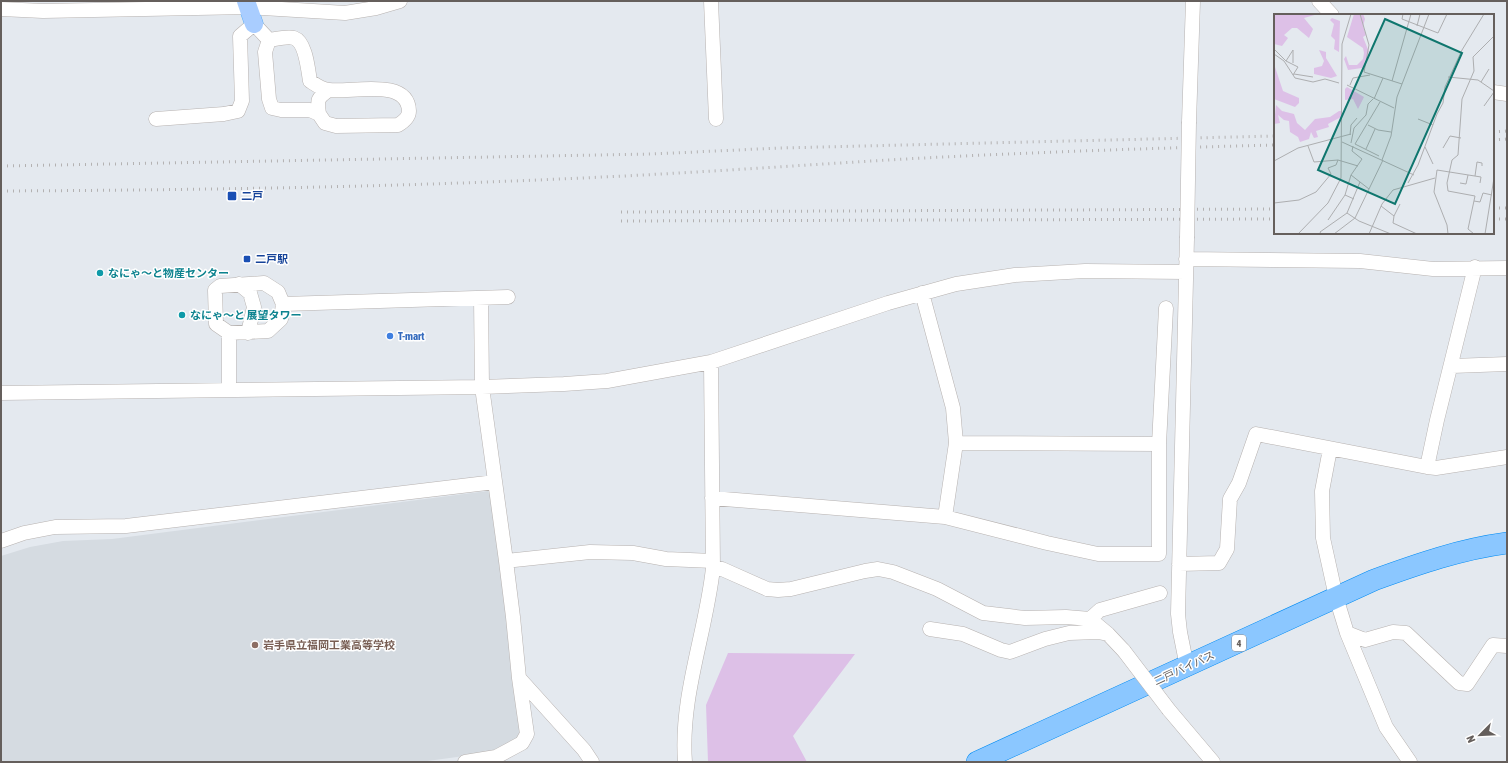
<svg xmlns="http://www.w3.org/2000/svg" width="1508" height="763" viewBox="0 0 1508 763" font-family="'Asap Condensed','Noto Sans JP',sans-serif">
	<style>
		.education { fill: #d5dbe1 }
		.green { fill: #ddc0e7 }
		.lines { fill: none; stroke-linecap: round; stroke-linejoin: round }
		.minor-casing { stroke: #b7b2b0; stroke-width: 15 }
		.major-casing { stroke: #57acf5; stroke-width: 19 }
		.highway-casing { stroke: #008bf3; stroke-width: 22 }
		.minor { stroke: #fff; stroke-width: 14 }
		.major { stroke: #a9cdff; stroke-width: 18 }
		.highway { stroke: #8bc7ff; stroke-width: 21 }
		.rail { stroke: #b3b1b1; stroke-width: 3; stroke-dasharray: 1 5; stroke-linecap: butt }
		.minor-bridge-casing { stroke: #b7b2b0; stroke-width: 15; stroke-linecap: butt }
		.minor-bridge { stroke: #fff; stroke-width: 14 }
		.transit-dot { fill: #1a4fb4; stroke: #fff; stroke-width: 1.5 }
		.culture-dot { fill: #0f9aa8; stroke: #fff; stroke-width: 1.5 }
		.shop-dot { fill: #3f7fe0; stroke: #fff; stroke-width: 1.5 }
		.education-dot { fill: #8d6e63; stroke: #fff; stroke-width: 1.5 }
		.labels { text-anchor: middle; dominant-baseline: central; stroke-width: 3; stroke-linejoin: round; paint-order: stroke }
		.shield { fill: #fff; stroke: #938f8d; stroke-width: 1 }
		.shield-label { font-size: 10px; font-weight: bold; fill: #655f5c }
		.transit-label { font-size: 11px; font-weight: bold; fill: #164399; stroke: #fff; text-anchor: start }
		.culture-label { font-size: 11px; font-weight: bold; fill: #0d838f; stroke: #fff; text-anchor: start }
		.shop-label { font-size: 11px; font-weight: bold; fill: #366cbe; stroke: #fff; text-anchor: start }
		.education-label { font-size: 11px; font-weight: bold; fill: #785e54; stroke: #fff; text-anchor: start }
		.street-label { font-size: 11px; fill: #655f5c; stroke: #fff }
		.inset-road { fill: none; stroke: #adaeb0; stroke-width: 1 }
		.view { fill: #0f766e; fill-opacity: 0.15; stroke: #0f766e; stroke-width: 2 }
		.inset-edge { fill: none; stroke: #655f5c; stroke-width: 2 }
	</style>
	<rect width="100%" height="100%" fill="#e4e9ef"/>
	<path class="education" d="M488 491 491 497 521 735 494 752 420 762H1V556L30 547 63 541 112 539Z"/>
	<path class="green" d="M728 653 855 654 793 736 807 762H708L706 705Z"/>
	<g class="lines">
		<g class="minor-casing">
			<path id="minor" d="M711 1 716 119
				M1319 1 1332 15
				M1 9 43 11 248 7 345 13 376 8 400 1
				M1493 92 1507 94
				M319 114C317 100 317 98 329 90
				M156 119 224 114 238 111 242 101 240 36 254 24 269 40C276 39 288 36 294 38 306 42 308 70 310 81 316 85 321 89 329 90 351 93 408 77 409 111 409 118 403 122 398 125L336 126 325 123 319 114 310 110H281L272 108 269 99 265 52 269 40
				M1189 122 1193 1
				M1186 259 1360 261 1433 269 1507 268
				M239 284 250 293 254 307 248 333
				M922 293 953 408 956 443 945 517
				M283 304 508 297
				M229 333 268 331 281 319 283 304 278 292 264 283 220 286 215 290 216 324 229 333V390
				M1452 366 1507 364
				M1 393 482 387 564 384 607 381 711 362 888 303 956 284 1015 275 1085 271 1186 272
				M956 443 1159 444
				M1330 449 1322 491 1323 538 1336 597 1347 633 1386 727 1410 762
				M1427 467 1436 468 1507 457
				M712 498 945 517 1047 543 1098 554H1159V444L1166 308
				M1 541 24 533 55 527 126 526 495 482
				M506 561 590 552 633 553 666 559 713 561
				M1179 564 1219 563 1227 549 1230 499 1239 483 1256 434 1427 467 1437 420 1475 267
				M713 568 722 569 767 589 778 590 791 589 865 571 878 569 893 572 937 589 983 613 1025 618 1066 617 1090 619 1108 634 1124 651
				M1090 619 1100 610 1160 593
				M930 629 963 634 1001 650 1010 652 1045 639 1069 633 1098 632 1108 634
				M1347 633 1365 640 1393 632 1406 633 1459 683 1467 684 1493 645 1507 646
				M1187 667 1180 632 1178 614 1187 238
				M519 678 584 750 592 762
				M1169 710 1213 762
				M465 762 496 757 522 743 527 734 519 678 513 617 506 561 482 387 481 298
				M685 762C680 696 706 633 713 568L711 362"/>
		</g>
		<g class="major-casing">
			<path id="major" d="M246 1 254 24"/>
		</g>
		<g class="highway-casing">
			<path id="highway" d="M977 762 1374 580C1418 564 1461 549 1507 543"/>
		</g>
		<use href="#minor" class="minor"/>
		<use href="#major" class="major"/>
		<use href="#highway" class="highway"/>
		<path class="rail" d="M1493 132 1507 131
			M1493 140 1507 139
			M1 166 652 154 780 148 1275 136
			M1 191C202 190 403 187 603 177 710 172 816 164 923 158 1040 152 1158 148 1275 145
			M1493 208H1507
			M621 212 1275 209
			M1493 219H1507
			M621 221 1275 219"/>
		<g class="minor-bridge-casing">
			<path id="minor-bridge" d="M1187 238 1189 122
				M1124 651 1169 710"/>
		</g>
		<use href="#minor-bridge" class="minor-bridge"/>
	</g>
	<g class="transit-dot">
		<rect x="227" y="191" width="10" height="10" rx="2"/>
		<rect x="243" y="255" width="8" height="8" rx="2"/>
	</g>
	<g class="culture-dot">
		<circle cx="100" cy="273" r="4"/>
		<circle cx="182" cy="315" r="4"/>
	</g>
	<circle class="shop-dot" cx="390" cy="336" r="4"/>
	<circle class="education-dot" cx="255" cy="645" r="4"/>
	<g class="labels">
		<rect class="shield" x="1232" y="635" width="14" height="16" rx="3"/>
		<g class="shield-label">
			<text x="1239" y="643">4</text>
		</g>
		<g class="transit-label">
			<text x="241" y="196">二戸</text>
			<text x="255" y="259">二戸駅</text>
		</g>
		<g class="culture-label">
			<text x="108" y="273">なにゃ～と物産センター</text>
			<text x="190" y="315">なにゃ～と 展望タワー</text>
		</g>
		<g class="shop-label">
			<text x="398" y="336">T-mart</text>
		</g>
		<g class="education-label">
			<text x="263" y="645">岩手県立福岡工業高等学校</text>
		</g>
		<g class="street-label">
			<text transform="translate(1184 668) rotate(-25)">二戸バイパス</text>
		</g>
	</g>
	<g transform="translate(1274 14)">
		<rect width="220" height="220" fill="#e4e9ef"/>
		<path d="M0 0H44L30 4 39 15 35 24 23 14H18L10 21 14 24 8 32 0 30ZM80 0H89L91 5 89 12 92 21 89 23 95 38 88 54 74 56 70 45 72 42 75 51H83L89 45 90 39 89 34 73 23ZM58 4 66 7 65 38 60 35 61 26 57 22 60 10 56 6ZM45 36 52 38V44L63 62 57 64 40 60V54L48 52 50 47ZM0 50 9 77 25 84V89L21 93 0 85ZM73 73 90 83 84 95 79 85 71 86V75ZM2 91 8 97 20 100 23 109 31 116 41 105 56 103 65 97H67V103L54 110 55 113 42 117 44 123 40 124 37 118 35 125 26 128 24 123 16 118 15 107 10 106 4 101 6 109 0 110Z" fill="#ddc0e7"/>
		<path class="inset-road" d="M86 0 95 31 90 58 128 70M129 0 128 5 164 19 173 0M143 12 146 0M0 35 12 47M0 40 10 47 21 64 39 68 51 65 65 69M20 60 39 63M19 61 24 53 12 47 19 36V49M174 63 204 66 220 77M118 67 137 0M207 68 215 55M73 71 120 94M76 71 79 64 96 61M100 85 109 64M210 92 220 78M144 105 159 111M94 111 104 116 117 118M76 121 77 111 83 104M68 128 140 161M77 129 80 114 92 101 94 90 99 85M34 132 40 148 64 146 84 152M79 132 78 137 88 145 77 161 95 175M151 133 159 150M169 134 176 122 187 124M92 135 101 115M105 142 81 130 106 88M108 146 117 122 123 83 155 0M0 147 24 134 77 120M201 162 203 148 208 149V152M134 169 144 151 163 100 169 89 171 73 188 36 210 0M186 169 192 170 194 161M71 181 77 161M200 187 206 188 209 179 218 181M0 189 25 186 42 178 57 160 54 154 62 151 64 146M107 192 120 202 119 209 143 220M73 199 86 168M120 202 126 190M54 206 71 181 80 185M24 220 54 189 67 164 68 30 77 0M47 220 46 218 73 199 85 207 117 220M60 220 81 204 109 146M95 220 108 190 119 176 161 164M174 220 173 211 160 178 163 156 207 163 206 169M200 220 194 215 201 182 174 177 173 169 178 146 184 141 188 85 200 57 199 43 220 22M211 220 220 164"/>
		<path class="view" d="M111 5 188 39 121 190 44 156Z"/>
		<rect width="220" height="220" class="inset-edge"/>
	</g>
	<rect width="1508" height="763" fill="none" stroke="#655f5c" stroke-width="4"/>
	<g transform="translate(1480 735) rotate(246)" stroke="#ffffff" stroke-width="3" paint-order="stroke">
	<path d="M0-3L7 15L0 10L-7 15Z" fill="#655f5c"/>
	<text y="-6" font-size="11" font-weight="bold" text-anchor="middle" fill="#655f5c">N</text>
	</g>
</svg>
